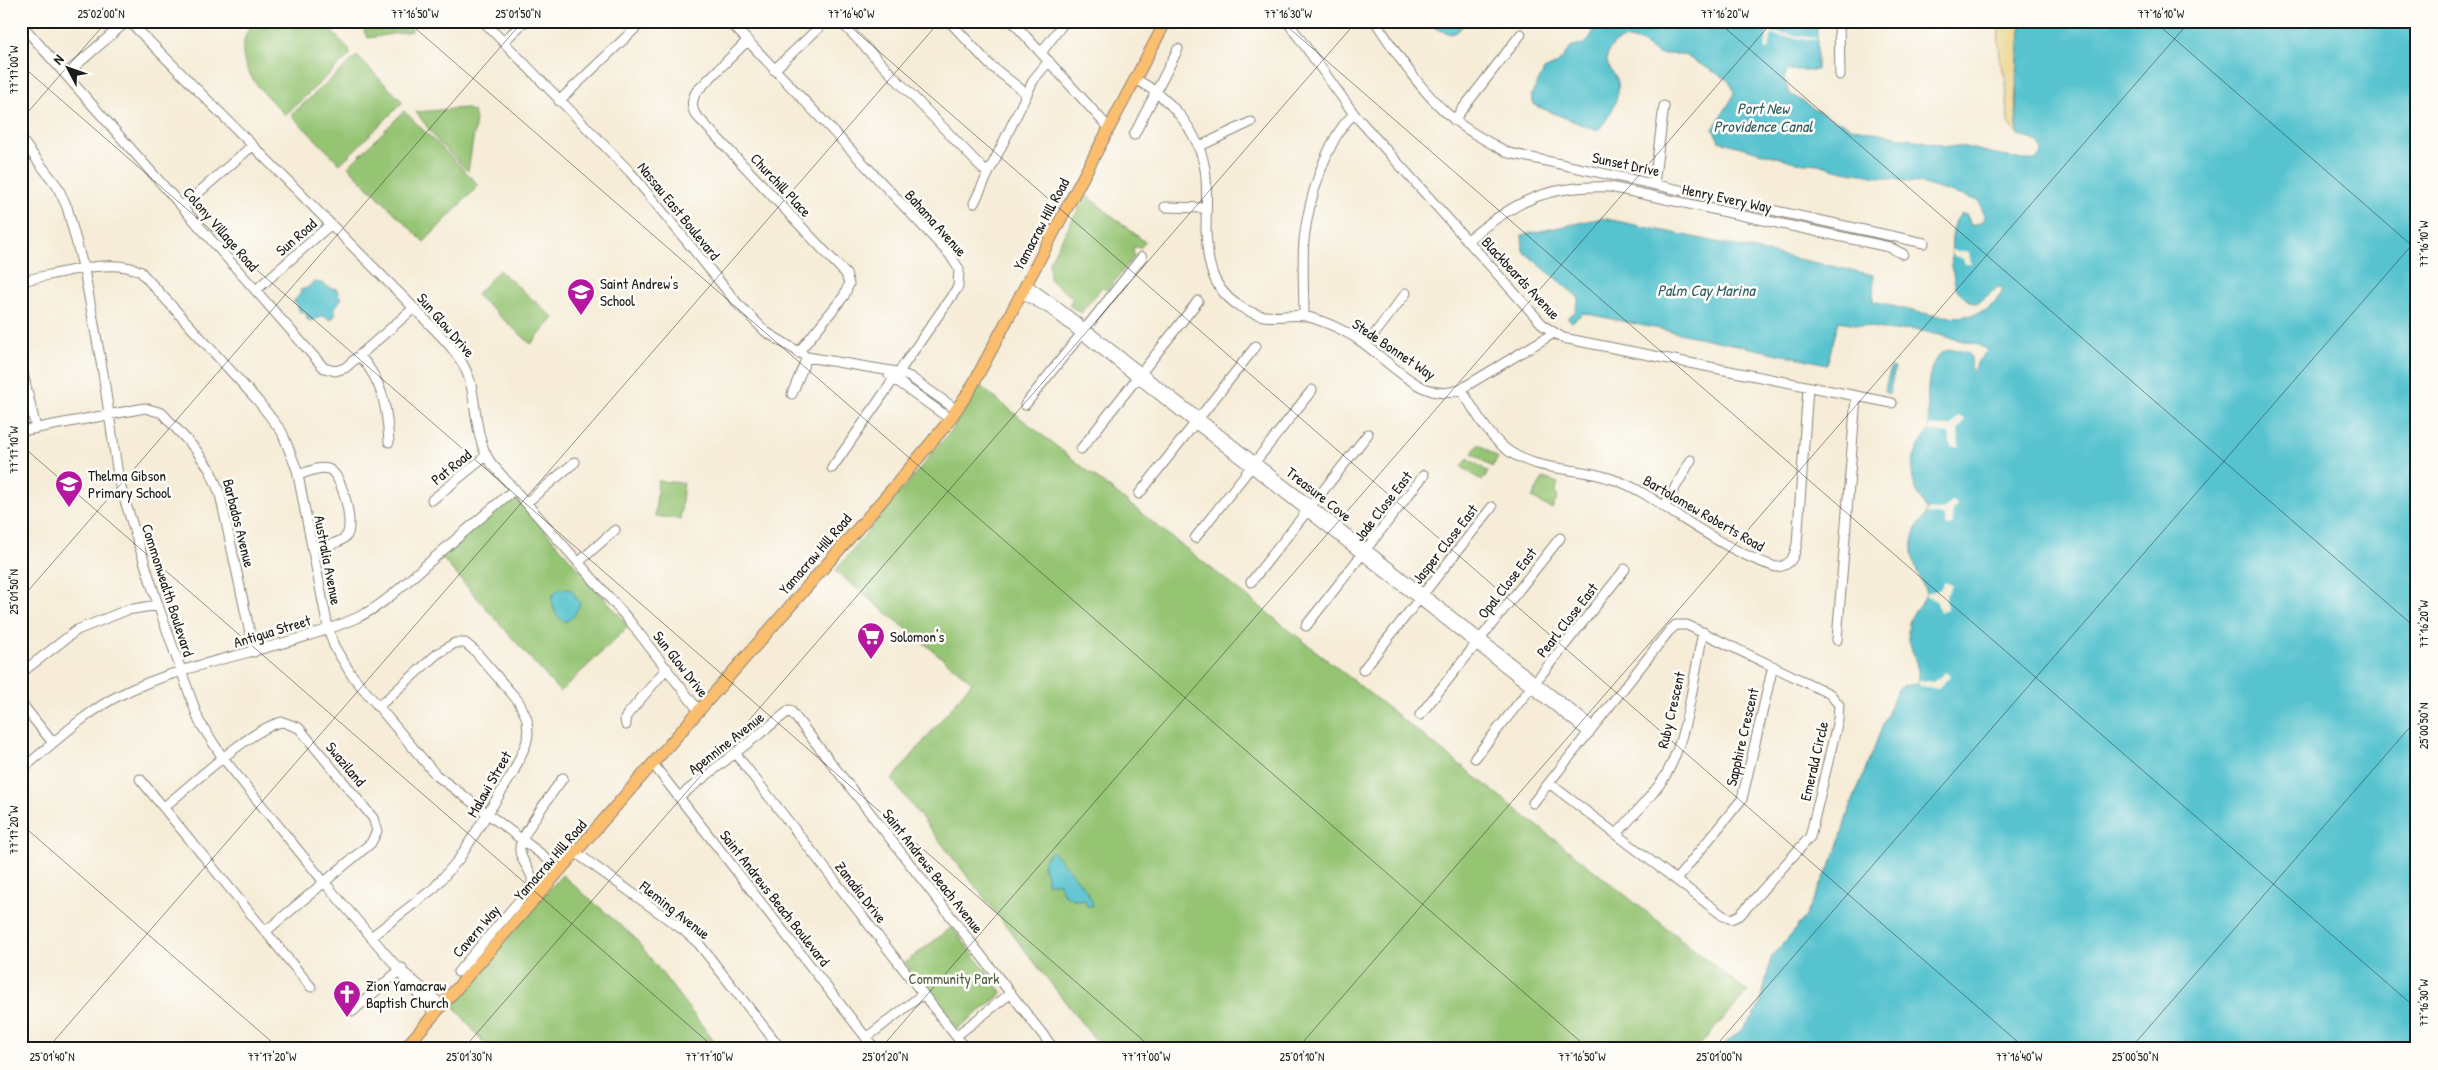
<svg xmlns="http://www.w3.org/2000/svg" width="2438" height="1070" viewBox="0 0 2438 1070" font-family="'Patrick Hand',sans-serif">
	<style>
		.green { fill: #95c473; stroke: #587048 }
		.sand { fill: #eeda9e; stroke: #857b5d }
		.water { fill: #56c3cf; stroke: #397076 }
		.pier { fill: #f6ecd7 }
		.lines { fill: none; stroke-linecap: round; stroke-linejoin: round }
		.minor-casing { stroke: #89847a; stroke-width: 11 }
		.major-casing { stroke: #89847a; stroke-width: 13 }
		.minor { stroke: #fff; stroke-width: 9 }
		.major { stroke: #fbbd6e; stroke-width: 11 }
		.ticks { fill: none; stroke: #1c1c1c; stroke-width: 1; stroke-opacity: 0.45 }
		.labels { text-anchor: middle; dominant-baseline: central; stroke-width: 5; stroke-linejoin: round; paint-order: stroke }
		.street-label { font-size: 15px; fill: #1c1c1c; stroke: #fdfcf7 }
		.poi-label { font-size: 15px; fill: #1c1c1c; stroke: #fdfcf7; text-anchor: start }
		.park-label { font-size: 15px; fill: #4c5f3f; stroke: #fdfcf7 }
		.water-label { font-size: 16px; font-style: italic; fill: #335f64; stroke: #fdfcf7 }
		.neatline { fill: none; stroke: #1c1c1c; stroke-width: 2 }
		.ticks-label { font-size: 12px; text-anchor: middle; fill: #1c1c1c }
	</style>
	<rect width="100%" height="100%" fill="#fdfcf7"/>
	<filter id="ink" filterUnits="userSpaceOnUse"><feTurbulence type="fractalNoise" baseFrequency=".02" numOctaves="2"/><feDisplacementMap in="SourceGraphic" scale="10" xChannelSelector="R" yChannelSelector="G"/><feConvolveMatrix kernelMatrix="1 2 1 2 8 2 1 2 1" color-interpolation-filters="sRGB"/></filter>
	<filter id="wash" filterUnits="userSpaceOnUse"><feTurbulence type="fractalNoise" baseFrequency=".0096" numOctaves="4" result="noise"/><feDisplacementMap in="SourceGraphic" scale="20" xChannelSelector="R" yChannelSelector="G"/><feGaussianBlur stdDeviation="1.12" result="paint"/><feColorMatrix in="noise" values="0 0 0 0 0 0 0 0 0 0 0 0 0 0 0 0 0 1.4 0 .05"/><feComposite in="paint" operator="in"/></filter>
	<g filter="url(#wash)">
		<rect width="100%" height="100%" fill="#f6ecd7"/>
		<path class="green" d="M254 21H322L349 49 350 55 285 115C259 88 225 60 254 21Z
			M367 21H411L412 31 368 38 364 32Z
			M357 56 403 102 340 164 291 115Z
			M465 108 474 112 476 120 468 171 439 143 416 112Z
			M404 111 479 185 424 242 348 167Z
			M1086 195 1145 242 1141 247H1133L1134 257 1107 291 1102 287 1081 313 1069 305 1073 298 1050 280 1049 262Z
			M499 270 554 318 531 344 476 295Z
			M980 386 1748 992 1696 1049H1102L892 780 972 682 835 571 953 428Z
			M1479 444 1498 458 1492 467 1472 453Z
			M1468 458 1488 472 1482 481 1462 467Z
			M1543 478 1558 483 1555 493 1558 497 1552 509 1532 498Z
			M658 481 684 483 680 519 655 516Z
			M508 498 517 499 629 626 560 692 441 557Z
			M562 875 634 937 720 1049H489L451 1003Z
			M952 927 1003 993 957 1029 905 963Z"/>
		<path class="sand" d="M1998 21H2021L2015 102 2018 135 2008 121 2006 79 2000 60Z"/>
		<path class="water" d="M1433 21H1467L1457 32 1450 34 1435 28Z
			M1593 21H1817V70H1787L1784 79 1790 94 1826 116 1854 128 1946 146 1965 147 2022 160H2036L2042 153C2042 140 2029 139 2018 135 2014 97 2018 60 2021 21H2417V1049H1719L1740 1031 1754 1016 1761 1002 1771 958 1806 916 1836 853 1848 813 1897 690 1902 686 1918 684C1922 663 1904 645 1909 623 1911 612 1924 604 1926 593 1918 572 1906 553 1915 531 1918 523 1926 519 1927 510 1907 479 1907 461 1929 430 1928 405 1919 334 1968 353L1971 358V369L1974 372 1978 361 1988 350 1976 344 1922 331 1909 329 1893 331 1839 321 1827 364 1583 313 1572 322 1567 318 1575 312 1579 298 1523 251 1522 235 1602 218 1874 275 1873 301C1909 309 1986 338 2003 288L1998 287 1977 304C1970 301 1963 298 1958 291 1950 278 1947 220 1962 214L1967 215 1971 225 1981 223 1985 217 1979 201 1923 184 1843 171 1818 164 1795 162 1719 141 1713 129 1733 97C1735 89 1732 85 1727 79L1682 54H1658C1645 45 1628 31 1613 45 1610 48 1607 53 1607 58 1606 67 1613 71 1617 79 1623 94 1608 121 1597 131L1534 105 1531 96 1544 70 1557 64 1572 46 1584 44 1589 40 1595 28Z
			M313 282 321 283 332 289 335 287 339 293 338 295 342 298 334 309 336 314 331 320 323 316 311 321 307 319 306 313 300 312 296 302H293L301 293 300 290 307 288Z
			M1891 367 1895 368 1889 394 1884 392Z
			M560 588 572 590 580 604 574 616 565 622C555 616 552 608 552 596Z
			M1052 851C1063 864 1091 890 1093 906H1087L1085 899 1076 900 1063 894 1060 883H1047L1046 871 1042 868 1045 858Z"/>
		<path class="pier" d="M1769 21H1773L1771 32 1816 38V40L1771 35 1769 50 1765 49Z
			M1952 250 1969 253 1971 264H1965L1963 259 1952 255Z
			M1958 416 1965 420 1958 430 1959 447H1951L1949 434 1929 431V426H1951Z
			M1953 500 1957 505 1952 511 1953 525 1947 526 1944 516 1927 514V510H1943Z
			M1945 582 1952 585 1946 596 1947 610 1940 612 1936 599 1925 596 1926 593 1939 590Z
			M1946 672 1950 677 1937 689 1918 685 1919 680 1933 682Z"/>
	</g>
	<g filter="url(#ink)">
		<g class="lines">
			<g class="minor-casing">
				<path id="minor" d="M129 21 414 308C433 329 462 352 470 381 477 407 475 440 491 463L628 619 699 711
					M483 21 630 172 738 304 766 332 807 357 897 372 910 377 957 410
					M729 21 950 255 959 269 958 287 832 468
					M840 21 988 174
					M949 21 990 65 1027 94
					M1012 21 1109 128
					M1287 21 1354 114 1544 326 1563 338 1892 403
					M1375 21C1398 56 1423 95 1456 121 1472 134 1490 143 1509 153L1924 243
					M1839 21 1840 75
					M21 24 324 368 335 371 345 368 414 308
					M747 41 696 92C692 100 691 106 695 114L846 274 849 284 844 296 798 353
					M503 42 525 21
					M1041 53 1065 21
					M774 70 826 21
					M66 74 127 21
					M1135 79C1170 97 1198 130 1205 169 1208 188 1206 210 1206 230 1207 250 1208 271 1220 288 1230 302 1247 313 1264 316 1277 318 1292 314 1305 316 1321 320 1337 327 1351 335 1382 351 1422 408 1461 389L1554 333
					M559 101 643 21
					M1454 120 1521 34
					M1134 135 1178 49
					M21 139 57 186 67 207 84 270 103 373 119 482 158 605 199 721 223 758 324 882 397 967 442 1005
					M1198 147 1251 122
					M1654 184 1664 106
					M974 203 1034 79 1049 61
					M183 206 252 146
					M1165 207 1206 208
					M1468 240C1515 201 1547 185 1610 187L1889 247 1903 254
					M21 281C55 275 108 257 140 271L258 401 282 432 297 470 328 628 334 646 351 674 436 775 561 869
					M1026 284 1055 305 1593 727
					M256 290 331 224
					M1021 293 1051 310 1589 733
					M1304 316C1304 291 1302 265 1304 240 1308 203 1326 138 1354 114
					M1366 345 1406 293
					M360 356C383 382 387 408 389 442
					M21 365 36 428
					M889 375 950 419
					M1461 389C1475 411 1488 437 1510 452 1540 472 1579 467 1612 479 1635 486 1656 501 1675 514 1707 534 1740 556 1776 567 1791 566 1794 557 1797 544L1808 387
					M792 394 807 357
					M1025 405 1142 257
					M21 431 145 408 162 413 196 450 210 470 220 494 254 652
					M1081 449 1198 301
					M298 475C306 473 319 466 328 469 342 473 354 523 347 535 340 545 323 545 312 548
					M1139 494 1256 346
					M432 500 486 456
					M526 503 575 462
					M1664 507 1691 460
					M1195 538 1312 390
					M579 562 615 530
					M1251 582 1368 434
					M1306 626 1424 475
					M1837 640 1856 396
					M1363 670 1492 507
					M21 673 77 630 127 610 158 605
					M21 703 53 743
					M1420 715 1560 538
					M626 725 625 719 627 715 667 668
					M735 753 966 1049
					M1475 758 1625 569
					M653 764 875 1049
					M21 770C53 744 84 713 120 695 191 659 280 651 354 619 382 607 403 585 426 565 455 540 485 514 515 489
					M140 779 311 987
					M679 797 790 710 1054 1049
					M1533 803 1669 631 1676 625H1687L1830 694 1839 705 1838 720 1810 837 1740 915 1731 919 1722 915 1549 783
					M164 807C189 787 255 725 283 722L299 728 373 818 377 831 371 843 266 931
					M1617 834C1632 816 1651 798 1664 778 1687 742 1694 675 1703 632
					M575 852 682 929 699 944 781 1049
					M1676 880 1742 799 1773 666
					M371 937 434 888 459 859 513 773 526 744 528 735 527 719 519 702 475 651 465 643H455L437 654 378 707
					M458 972 531 887C537 872 518 862 520 847 522 833 553 792 563 778
					M400 973 435 1014
					M353 1011 402 968
					M956 1036 1011 993
					M866 1038 923 994"/>
			</g>
			<g class="major-casing">
				<path id="major" d="M404 1049 894 487 945 426 970 390 1166 21"/>
			</g>
			<use href="#minor" class="minor"/>
			<use href="#major" class="major"/>
		</g>
	</g>
	<path class="ticks" d="M407 21 1589 1049M844 21 2026 1049M1281 21 2417 1009M1717 21 2417 629M2154 21 2417 250M21 65 1153 1049M21 120 107 21M21 445 716 1049M21 599 523 21M21 824 280 1049M47 1049 940 21M463 1049 1357 21M880 1049 1773 21M1297 1049 2190 21M1713 1049 2417 239M2130 1049 2417 719"/>
	<defs>
		<g id="school-pin" transform="scale(1.4375)"><path d="M0 17L-7.5 6A9.5 9.5 0 1 1 7.5 6Z" fill="#b5179e" stroke="#fdfcf7"/><path d="M0-5L7-2L0 1L-7-2ZM-4 1L0 2.5L4 1V4Q0 6-4 4Z" fill="#fff"/></g>
		<g id="supermarket-pin" transform="scale(1.4375)"><path d="M0 17L-7.5 6A9.5 9.5 0 1 1 7.5 6Z" fill="#b5179e" stroke="#fdfcf7"/><path d="M-6-5.5h2.5l.6 2H6L4.5 2H-2.5L-4.4-4H-6ZM-1.5 3.2a1.3 1.3 0 1 0 .1 0ZM3 3.2a1.3 1.3 0 1 0 .1 0Z" fill="#fff"/></g>
		<g id="church-pin" transform="scale(1.4375)"><path d="M0 17L-7.5 6A9.5 9.5 0 1 1 7.5 6Z" fill="#b5179e" stroke="#fdfcf7"/><path d="M-1.2-6h2.4v3.5h3.3v2.4h-3.3V6h-2.4V-.1h-3.3v-2.4h3.3Z" fill="#fff"/></g>
	</defs>
	<g fill-rule="evenodd">
		<use href="#school-pin" x="581" y="292"/>
		<use href="#school-pin" x="69" y="484"/>
		<use href="#supermarket-pin" x="871" y="636"/>
		<use href="#church-pin" x="347" y="994"/>
	</g>
	<g class="labels">
		<g class="street-label">
			<text transform="translate(1626 164) rotate(12)">Sunset Drive</text>
			<text transform="translate(781 185) rotate(47)">Churchill Place</text>
			<text transform="translate(1727 198) rotate(12)">Henry Every Way</text>
			<text transform="translate(679 211) rotate(51)">Nassau East Boulevard</text>
			<text transform="translate(936 223) rotate(48)">Bahama Avenue</text>
			<text transform="translate(1041 224) rotate(-62)">Yamacraw Hill Road</text>
			<text transform="translate(221 229) rotate(49)">Colony Village Road</text>
			<text transform="translate(296 237) rotate(-41)">Sun Road</text>
			<text transform="translate(1521 278) rotate(47)">Blackbeards Avenue</text>
			<text transform="translate(446 325) rotate(49)">Sun Glow Drive</text>
			<text transform="translate(1394 349) rotate(34)">Stede Bonnet Way</text>
			<text transform="translate(451 467) rotate(-39)">Pat Road</text>
			<text transform="translate(1319 494) rotate(38)">Treasure Cove</text>
			<text transform="translate(1383 506) rotate(-52)">Jade Close East</text>
			<text transform="translate(1704 513) rotate(30)">Bartolomew Roberts Road</text>
			<text transform="translate(239 523) rotate(76)">Barbados Avenue</text>
			<text transform="translate(1445 544) rotate(-52)">Jasper Close East</text>
			<text transform="translate(815 554) rotate(-49)">Yamacraw Hill Road</text>
			<text transform="translate(328 560) rotate(79)">Australia Avenue</text>
			<text transform="translate(1507 583) rotate(-52)">Opal Close East</text>
			<text transform="translate(168 590) rotate(72)">Commonwealth Boulevard</text>
			<text transform="translate(1567 620) rotate(-52)">Pearl Close East</text>
			<text transform="translate(272 631) rotate(-17)">Antigua Street</text>
			<text transform="translate(681 664) rotate(52)">Sun Glow Drive</text>
			<text transform="translate(1671 710) rotate(-77)">Ruby Crescent</text>
			<text transform="translate(1742 737) rotate(-77)">Sapphire Crescent</text>
			<text transform="translate(726 743) rotate(-38)">Apennine Avenue</text>
			<text transform="translate(1814 761) rotate(-77)">Emerald Circle</text>
			<text transform="translate(346 764) rotate(50)">Swaziland</text>
			<text transform="translate(489 784) rotate(-60)">Malawi Street</text>
			<text transform="translate(550 860) rotate(-49)">Yamacraw Hill Road</text>
			<text transform="translate(933 871) rotate(52)">Saint Andrews Beach Avenue</text>
			<text transform="translate(861 892) rotate(52)">Zanadia Drive</text>
			<text transform="translate(775 898) rotate(52)">Saint Andrews Beach Boulevard</text>
			<text transform="translate(675 910) rotate(38)">Fleming Avenue</text>
			<text transform="translate(476 931) rotate(-49)">Cavern Way</text>
		</g>
		<g class="poi-label">
			<text x="600" y="283">Saint Andrew's<tspan x="600" dy="17">School</tspan></text>
			<text x="88" y="475">Thelma Gibson<tspan x="88" dy="17">Primary School</tspan></text>
			<text x="890" y="636">Solomon's</text>
			<text x="366" y="985">Zion Yamacraw<tspan x="366" dy="17">Baptish Church</tspan></text>
		</g>
		<g class="park-label">
			<text x="954" y="978">Community Park</text>
		</g>
		<g class="water-label">
			<text x="1763" y="108">Port New<tspan x="1763" dy="18">Providence Canal</tspan></text>
			<text x="1706" y="290">Palm Cay Marina</text>
		</g>
	</g>
	<rect width="2438" height="1070" fill="none" stroke="#fdfcf7" stroke-width="55"/>
	<g transform="translate(68 68) rotate(311)" stroke="#fdfcf7" stroke-width="4" paint-order="stroke">
	<path d="M0-4L9 19L0 12L-9 19Z" fill="#1c1c1c"/>
	<text y="-8" font-size="14" font-weight="bold" text-anchor="middle" fill="#1c1c1c">N</text>
	</g>
	<rect x="28" y="28" width="2382" height="1014" class="neatline"/>
	<g class="ticks-label">
		<text x="101" y="18">25°02'00"N</text>
		<text x="415" y="18">77°16'50"W</text>
		<text x="518" y="18">25°01'50"N</text>
		<text x="851" y="18">77°16'40"W</text>
		<text x="1288" y="18">77°16'30"W</text>
		<text x="1725" y="18">77°16'20"W</text>
		<text x="2161" y="18">77°16'10"W</text>
		<text transform="translate(14 70) rotate(-90)" y="4">77°17'00"W</text>
		<text transform="translate(2424 244) rotate(-90)" y="4">77°16'10"W</text>
		<text transform="translate(14 450) rotate(-90)" y="4">77°17'10"W</text>
		<text transform="translate(14 592) rotate(-90)" y="4">25°01'50"N</text>
		<text transform="translate(2424 624) rotate(-90)" y="4">77°16'20"W</text>
		<text transform="translate(2424 726) rotate(-90)" y="4">25°00'50"N</text>
		<text transform="translate(14 830) rotate(-90)" y="4">77°17'20"W</text>
		<text transform="translate(2424 1003) rotate(-90)" y="4">77°16'30"W</text>
		<text x="52" y="1061">25°01'40"N</text>
		<text x="272" y="1061">77°17'20"W</text>
		<text x="469" y="1061">25°01'30"N</text>
		<text x="709" y="1061">77°17'10"W</text>
		<text x="885" y="1061">25°01'20"N</text>
		<text x="1146" y="1061">77°17'00"W</text>
		<text x="1302" y="1061">25°01'10"N</text>
		<text x="1582" y="1061">77°16'50"W</text>
		<text x="1719" y="1061">25°01'00"N</text>
		<text x="2019" y="1061">77°16'40"W</text>
		<text x="2135" y="1061">25°00'50"N</text>
	</g>
</svg>
